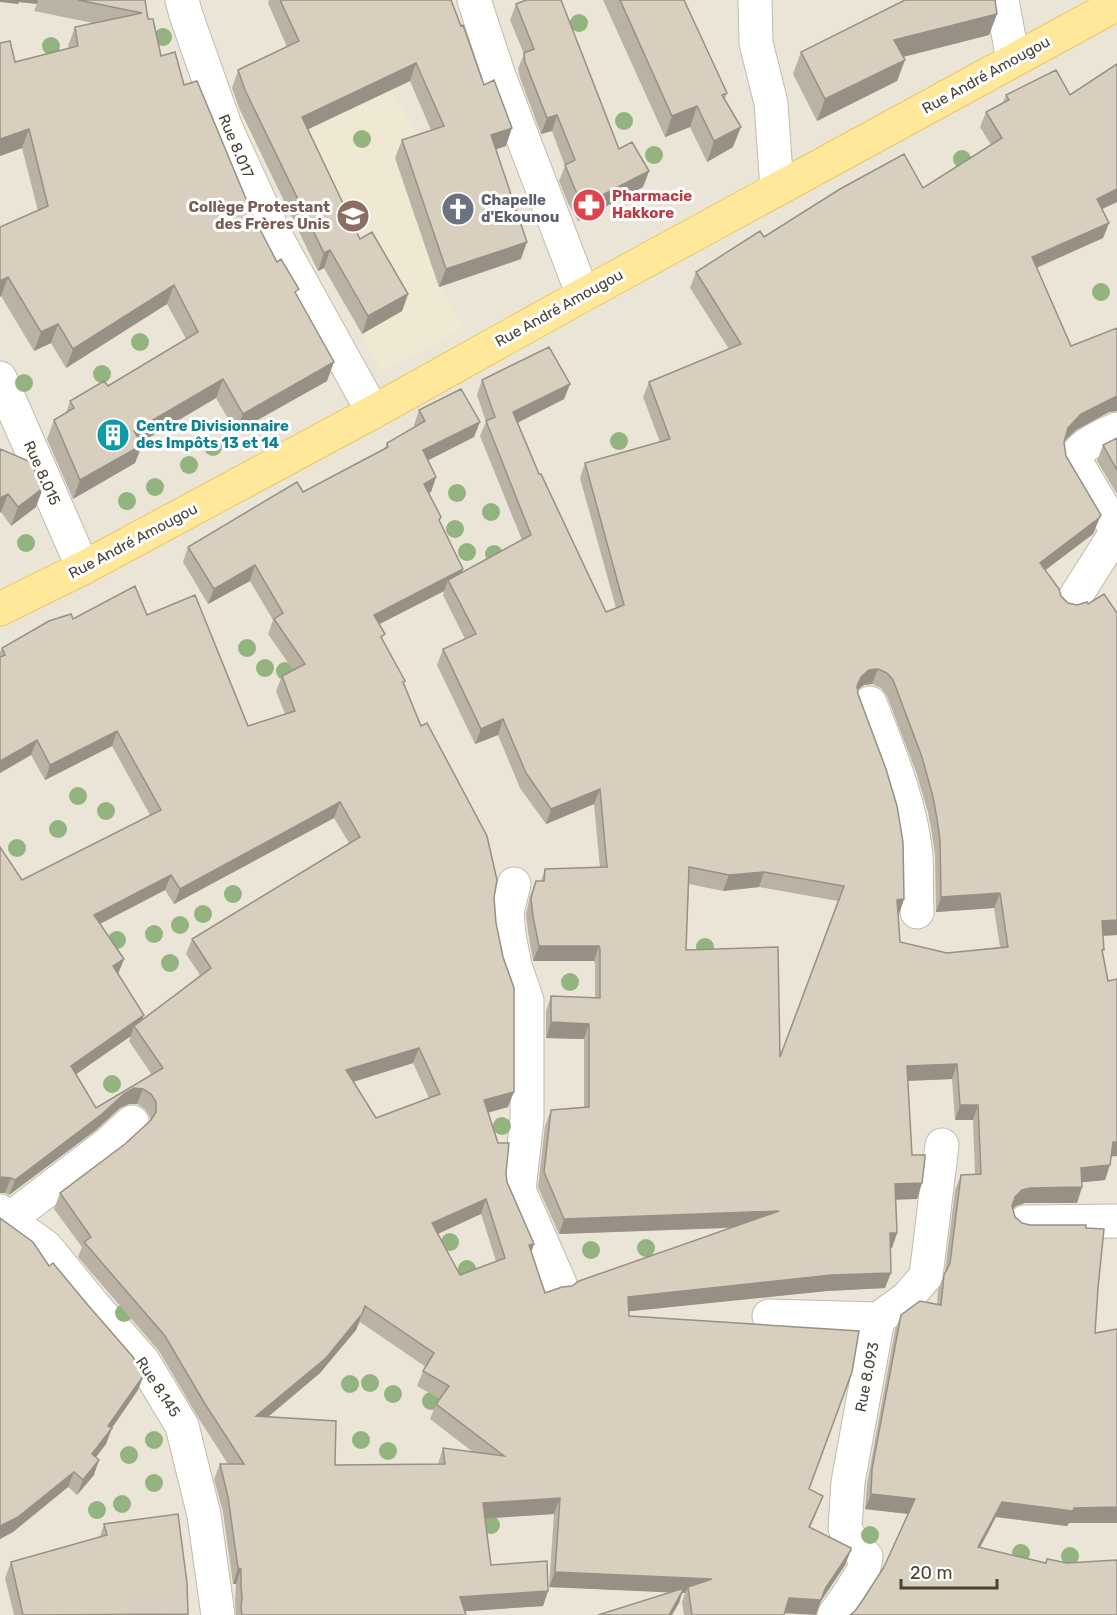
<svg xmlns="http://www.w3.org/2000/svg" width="1117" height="1615" viewBox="0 0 1117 1615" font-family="Rubik,sans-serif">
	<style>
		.residential { fill: #eae5d7 }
		.education { fill: #efe9d3 }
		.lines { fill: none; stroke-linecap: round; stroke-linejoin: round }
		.minor-casing { stroke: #c2bbac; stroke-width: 35 }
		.major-casing { stroke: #e9c964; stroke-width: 35 }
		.minor { stroke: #fff; stroke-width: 33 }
		.major { stroke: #ffe899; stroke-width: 33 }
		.tree { fill: #93b37f }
		.wall { fill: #bab2a3; fill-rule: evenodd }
		.shaded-wall { fill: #979185 }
		.building { fill: #d8cfbe; stroke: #979185; stroke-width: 1.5; fill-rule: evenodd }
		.labels { text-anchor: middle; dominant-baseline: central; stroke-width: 6; stroke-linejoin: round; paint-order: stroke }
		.street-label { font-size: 15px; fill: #4a4437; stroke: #fff }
		.health-label { font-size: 15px; font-weight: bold; fill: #be3a42; stroke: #fff; text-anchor: start }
		.worship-label { font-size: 15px; font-weight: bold; fill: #5b616d; stroke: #fff; text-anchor: start }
		.education-label { font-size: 15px; font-weight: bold; fill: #785e54; stroke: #fff; text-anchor: end }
		.culture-label { font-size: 15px; font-weight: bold; fill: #0d838f; stroke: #fff; text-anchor: start }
	</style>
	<rect width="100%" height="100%" fill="#f5f3ea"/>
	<path class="residential" d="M0 0H1117V1615H0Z"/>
	<path class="education" d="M356 34 420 138 439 287 464 327 383 372 327 273 318 271 265 162 248 145 223 92 264 72Z"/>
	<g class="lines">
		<g class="minor-casing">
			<path id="minor" d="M182 0 186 15 226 128 274 233 373 412
				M474 0 499 76 583 295
				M755 0 756 43 771 103 777 189
				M1002 0 1013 60
				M0 378 83 568
				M1117 429C1107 434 1085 443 1079 452 1076 457 1077 462 1079 467L1117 531
				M1072 602 1117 531
				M870 703C889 752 911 803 916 856 917 874 916 893 917 912
				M514 884 507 912 509 935 515 966 527 1000V1119L519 1190 560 1284
				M0 1211 8 1220 46 1247 95 1307 143 1361 182 1426 204 1515 218 1615
				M8 1220 108 1144 132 1122
				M1025 1222 1117 1221
				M769 1316 878 1319
				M834 1615 843 1603 863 1572 866 1557 853 1544 845 1528 848 1482 878 1319 907 1298 926 1276 942 1145"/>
		</g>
		<g class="major-casing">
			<path id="major" d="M0 609 83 568 373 412 583 295 1117 4"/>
		</g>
		<use href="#minor" class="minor"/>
		<use href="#major" class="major"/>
	</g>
	<g class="tree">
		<circle cx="579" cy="23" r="9"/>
		<circle cx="163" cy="37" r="9"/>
		<circle cx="51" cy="46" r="9"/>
		<circle cx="624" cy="121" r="9"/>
		<circle cx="362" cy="139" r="9"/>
		<circle cx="654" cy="155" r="9"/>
		<circle cx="962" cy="159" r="9"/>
		<circle cx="1101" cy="292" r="9"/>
		<circle cx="140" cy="342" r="9"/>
		<circle cx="102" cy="374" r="9"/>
		<circle cx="24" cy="383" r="9"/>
		<circle cx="619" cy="441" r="9"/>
		<circle cx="213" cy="447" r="9"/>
		<circle cx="189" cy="465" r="9"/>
		<circle cx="155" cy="487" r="9"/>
		<circle cx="457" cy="493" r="9"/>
		<circle cx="127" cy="501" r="9"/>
		<circle cx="491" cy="512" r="9"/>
		<circle cx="455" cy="529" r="9"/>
		<circle cx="26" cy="543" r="9"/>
		<circle cx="467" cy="552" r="9"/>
		<circle cx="494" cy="554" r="9"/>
		<circle cx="247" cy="648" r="9"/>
		<circle cx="265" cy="668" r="9"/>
		<circle cx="285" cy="671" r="9"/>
		<circle cx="78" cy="796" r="9"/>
		<circle cx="106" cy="811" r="9"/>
		<circle cx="58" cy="829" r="9"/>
		<circle cx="17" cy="848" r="9"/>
		<circle cx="233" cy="894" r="9"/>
		<circle cx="203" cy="914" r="9"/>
		<circle cx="180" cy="925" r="9"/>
		<circle cx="154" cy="934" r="9"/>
		<circle cx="117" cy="940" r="9"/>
		<circle cx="705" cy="947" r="9"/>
		<circle cx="170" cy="963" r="9"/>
		<circle cx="570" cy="982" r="9"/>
		<circle cx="112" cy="1084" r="9"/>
		<circle cx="502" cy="1126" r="9"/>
		<circle cx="450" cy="1242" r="9"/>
		<circle cx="646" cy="1248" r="9"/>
		<circle cx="591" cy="1250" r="9"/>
		<circle cx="467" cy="1269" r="9"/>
		<circle cx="124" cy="1313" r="9"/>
		<circle cx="370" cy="1383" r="9"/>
		<circle cx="350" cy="1384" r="9"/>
		<circle cx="393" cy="1394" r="9"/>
		<circle cx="431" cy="1401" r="9"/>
		<circle cx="154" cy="1440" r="9"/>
		<circle cx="361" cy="1440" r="9"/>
		<circle cx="388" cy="1451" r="9"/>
		<circle cx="129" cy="1455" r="9"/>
		<circle cx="154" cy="1483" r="9"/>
		<circle cx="122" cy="1504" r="9"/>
		<circle cx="97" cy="1510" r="9"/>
		<circle cx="491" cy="1525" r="9"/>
		<circle cx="870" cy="1535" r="9"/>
		<circle cx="1021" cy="1553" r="9"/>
		<circle cx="1070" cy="1556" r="9"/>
	</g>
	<path class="wall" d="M0 0H145L148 19 161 56 184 85 277 262 297 295 327 381 236 432 216 398 141 442 142 445 135 463 73 499 47 439 54 420 66 413 70 401 108 386 186 339 167 304 66 368 51 343 34 351 1 296 0 297V227L38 211 22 148 0 156V43L15 62 69 48 68 46 75 27 93 23 34 11 37 4 19 2 18 4Z
		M269 0H451L506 146 496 149 521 259 439 287 395 158 402 140 431 130 410 81 308 129 360 239 408 294 402 311 362 334 324 268 318 271 239 108 232 88 238 70 287 47 268 3Z
		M603 0H684L727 93 725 99 733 147 707 162 690 127 665 137Z
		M516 4 619 149 649 171 643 187 578 221 568 203 559 181 565 166 552 131 541 134 520 78 518 69 524 54 510 20Z
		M997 14 989 35 903 57 905 60 897 81 817 121 793 74 801 52Z
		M1117 64V202L1102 209 1109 223 1103 238 1037 268 1071 346 1117 328V411L1109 412 1076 430 1064 442 1066 456 1095 531 1093 534 1045 570 1061 596 1068 603 1077 605 1088 604 1117 613V935L1103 936V953L1111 1157 1105 1180 1082 1182V1187L1077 1203H1025L1016 1206 1013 1209 1069 1523 1067 1526 996 1517 980 1548 1046 1563H1067L855 1611 864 1598 884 1567 908 1514 865 1509 867 1484 895 1330 901 1315 937 1304 938 1290 945 1272 955 1190 961 1175H975L973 1120H955L952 1079 908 1081 912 1155 922 1183 917 1199H896L897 1233 892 1248H890L885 1288 827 1291 629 1311V1316L809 1489 823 1496 810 1528 851 1550 845 1565 821 1601 785 1614 784 1615H684L682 1602 685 1593H682L679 1603 670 1592 549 1587 554 1514 485 1518 491 1565 548 1591 543 1606 465 1611 466 1615H236L235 1601 236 1584H233L223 1512 214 1479 220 1464H228L199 1419 159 1351 78 1257 82 1247 54 1209 60 1193 125 1144 150 1121V1117L145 1109 137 1104H129L120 1108 96 1130 9 1195 5 1193H0V847L22 880 150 815 112 746 45 780 31 755 0 773V652L2 648 73 619 147 615 248 726 285 714 276 691 282 676 293 670 268 634 273 620 250 581 208 604 183 562 188 547 303 492 384 449 387 443 415 427 414 425 419 410 474 437 428 460 436 477 431 492 429 493 439 521 462 573 522 540 480 436 486 422 477 395 482 380 570 384 564 399 517 423 539 474 606 612 616 608 580 478 585 463 660 442 643 397 649 382 729 349 690 288 696 272 764 237 923 188 991 145 980 127 986 112 1003 102 1006 95H1070ZM444 591 443 595 465 639 443 649 437 665 475 744 498 735 520 788 546 824 594 804 600 868 545 869 541 881H536L530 896 526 914 528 932 533 961H594L595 964V998L551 996 546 1011V1038L584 1039V1108L551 1110 545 1126 538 1187 559 1234 731 1228 572 1286 545 1293 531 1252 534 1244 507 1182 506 1173 488 1113 508 1107 494 898 403 684 383 640 379 624ZM872 684 881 688 887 696 916 772 928 812 932 834 935 855 936 912 994 908 1000 947 947 953 900 942 898 915 899 914 904 899 857 690 864 685ZM334 818 349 843 192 939 186 954 200 975 143 1020 118 974 124 959 100 924 165 890 174 904ZM689 884 723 891 759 887 838 901 780 1057 686 950ZM131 1036 129 1041 152 1075 96 1108 75 1074ZM413 1063 429 1098 376 1118 353 1082ZM481 1214 496 1261 460 1275 438 1233ZM360 1322 426 1367 423 1371 417 1386 440 1399 436 1404 430 1419 473 1452 443 1448 438 1464 335 1465 268 1417 320 1373 356 1330Z
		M1117 438V494L1097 461 1103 445Z
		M0 449 36 507 11 526 1 512Z
		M0 1218 49 1266 138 1390 112 1428 106 1444 96 1457 94 1475 77 1495 68 1487 13 1532 0 1539Z
		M104 1524 187 1583 188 1615H14L5 1578 11 1562 100 1537Z"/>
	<path class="shaded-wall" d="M0 0H38L37 4 19 2 18 4 0 2Z
		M997 14 989 35 887 61 894 40Z
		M905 60 897 81 817 121 825 99Z
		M416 63 410 81 296 135 302 117Z
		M697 106 690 127 665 137 672 116Z
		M557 115 552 131 541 134 547 118Z
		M741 127 733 147 707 162 714 141Z
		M512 128 506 146 485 153 491 135Z
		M29 129 22 148 0 156V139Z
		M649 171 643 187 578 221 583 205Z
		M1117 189V202L1091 214 1097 199Z
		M1109 223 1103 238 1026 272 1032 257Z
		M527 242 521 259 439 287 446 269Z
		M330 250 324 268 318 271 324 253Z
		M8 277 1 296 0 297V281Z
		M174 285 167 304 66 368 73 349Z
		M408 294 402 311 362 334 368 316Z
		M58 324 51 343 34 351 41 332Z
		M334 362 327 381 236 432 243 414Z
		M223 379 216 398 128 450 134 431Z
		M570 384 564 399 507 428 513 412Z
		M1117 396V411L1109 412 1076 430 1062 443 1068 428 1081 414Z
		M480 422 474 437 417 466 423 450Z
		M142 445 135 463 73 499 80 480Z
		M436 477 431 492 418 499 424 484Z
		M43 488 36 507 11 526 18 507Z
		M8 494 1 512 0 513V498Z
		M1101 515 1093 534 1035 578 1040 563Z
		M255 565 250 581 208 604 214 589Z
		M463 569 458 584 448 580 444 591 368 630 374 615Z
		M878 669 872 684 864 685 855 692 861 677 869 670Z
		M503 719 498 735 475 744 481 729Z
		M117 731 112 746 45 780 50 765Z
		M37 740 31 755 0 773V761Z
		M600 789 594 804 546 824 551 809Z
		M340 802 334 818 174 904 180 889Z
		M764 872 759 887 723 891 729 875Z
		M171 875 165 890 88 930 94 915Z
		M1000 893 994 908 936 912 941 897Z
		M904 899 899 914 891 915 897 900Z
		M1117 920V935L1096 936 1102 921Z
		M539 946H599L594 961H533Z
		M124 959 118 974 113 966Z
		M144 1015 139 1030 134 1026 131 1036 65 1082 71 1066Z
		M551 1022 589 1024 584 1039 546 1038Z
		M419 1048 413 1063 340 1086 346 1070Z
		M957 1064 952 1079 902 1081 907 1066Z
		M134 1088 143 1089 137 1104H129L120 1108 96 1130 9 1195 15 1180 125 1093Z
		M514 1092 508 1107 478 1115 484 1100Z
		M960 1105H978L973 1120H955Z
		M1113 1142H1117V1156L1107 1157Z
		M1110 1165 1105 1180 1075 1183 1081 1168Z
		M2 1177 11 1178 5 1193H0V1178Z
		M922 1183 917 1199 890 1200 895 1184Z
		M1082 1187 1077 1203H1025L1016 1206 1009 1212 1015 1197 1022 1190 1030 1188Z
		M486 1199 481 1214 427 1239 432 1223Z
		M779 1211 773 1226 559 1234 564 1219Z
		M890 1233H897L892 1248H884Z
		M534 1244 529 1259V1245Z
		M891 1273 885 1288 827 1291 623 1312 628 1297 832 1275Z
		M365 1306 356 1330 320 1373 251 1431 256 1416Z
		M144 1375 138 1390 111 1429 112 1428 106 1444 86 1470 92 1454 108 1426Z
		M99 1460 94 1475 77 1495 83 1480Z
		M74 1472 68 1487 13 1532 0 1539V1526Z
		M871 1494 915 1499 909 1514 865 1509Z
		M823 1496 817 1511 803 1542 809 1527Z
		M560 1498 554 1514 478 1519 483 1503Z
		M1002 1502 1074 1508 1117 1507V1523H1069L1067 1526 996 1517 972 1562 978 1547Z
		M851 1550 845 1565 821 1601 816 1615 783 1613 789 1598 825 1589Z
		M238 1568 241 1569 236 1584H233Z
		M555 1572 712 1579 688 1587 685 1593H682L679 1603 672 1615H669L681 1593 549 1587Z
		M548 1591 543 1606 454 1612 460 1597Z"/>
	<path class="building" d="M78 0H145L148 19H153L161 56 175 52 184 85 197 81 254 218 277 262 281 259 299 289 295 292 334 362 243 414 223 379 134 431 142 445 80 480 54 420 74 408 70 401 104 381 108 386 198 332 174 285 73 349 58 324 41 332 8 277 0 281V227L48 206 29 129 0 139V43L10 41 15 62 78 46 75 27 142 13Z
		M280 0H451L461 26 463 25 484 85 494 80 512 128 491 135 527 242 446 269 402 140 444 126 416 63 302 117 360 239 372 232 408 294 368 316 330 250 324 253 245 90 238 70 299 41Z
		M526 0H561L619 149 632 142 649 171 583 205 574 187 565 165 575 160 557 115 547 118 525 62 524 53 534 49 516 4Z
		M620 0H684L727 93 722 95 741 127 714 141 697 106 672 116Z
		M905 0H995L997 14 894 40 905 60 825 99 801 52Z
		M1117 64V189L1097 199 1109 223 1032 257 1071 346 1117 328V396L1081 414 1068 428 1064 442 1066 456 1101 515 1099 518 1040 563 1059 589 1061 596 1068 603 1077 605 1087 602 1088 604 1104 594 1117 613V920L1102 921 1104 950H1102L1108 981 1117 979V1142H1113L1110 1165 1081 1168 1082 1187 1030 1188 1022 1190 1015 1197 1012 1206 1015 1217 1022 1223 1030 1225H1086V1228L1104 1229 1098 1288 1095 1333 1117 1329V1507L1074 1508 1073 1511 1002 1502 978 1547 1046 1563 1047 1559 1067 1563 1117 1560V1615H850L855 1611 864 1598 884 1567 915 1499 871 1494 872 1469 901 1315 920 1301 941 1305 944 1275 950 1263 961 1175 981 1174 978 1105H960L957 1064 907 1066 912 1155H925V1158L922 1183 895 1184 897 1233H890L891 1273 832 1275 628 1297 629 1316 859 1331 852 1372 809 1489 823 1496 809 1527 851 1548V1550L825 1589 821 1600 789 1598 784 1615H692L688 1587 712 1579 555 1572 560 1498 483 1503 491 1565 547 1561 548 1591 460 1597 466 1615H242L241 1607 242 1598 241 1586V1569L238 1568 228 1497 220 1464H244L205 1404 165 1336 84 1242 91 1237 60 1193 125 1144 151 1120 156 1112V1102L151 1094 143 1089 134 1088 125 1093 102 1114 15 1180 11 1178 2 1177 0 1178V847L22 880 161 810 117 731 50 765 37 740 0 761V657L5 655 2 648 49 621 71 614 73 619 135 586 147 615 195 595 248 726 295 711 282 676 305 664 274 619 283 613 255 565 214 589 188 547 297 482 303 492 388 447 387 443 425 421 419 410 461 389 480 422 423 450 436 477 424 484 441 517 439 520 463 569 374 615 385 634 381 637 405 681 403 682 421 726 427 723 487 836 497 880 494 898 496 923 503 957 514 988V1092L484 1100 498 1143H509L506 1173 507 1182 534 1244 529 1245 545 1293 562 1287 572 1286 579 1281 779 1211 564 1219 544 1172 551 1110 589 1107V1024L551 1022V996L600 998V949L599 946H539L533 917 531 898 536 881H544L545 869 607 867 600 789 551 809 526 773 503 719 481 729 443 649 476 634 448 580 531 535 486 421 495 417 482 380 549 347 570 384 513 412 539 474H541L606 612 624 605 585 463 670 439 649 382 741 344 696 272 760 231 764 237 840 189 904 154 923 188 1002 138 986 112 1009 100 1006 95 1056 70 1070 95ZM878 669 887 673 893 680 922 757 933 797 937 819 940 840 941 897 1000 893 1008 947 947 953 900 942 897 900 904 899 903 842 897 806 886 769 858 694 857 686 861 677 869 670ZM340 802 360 837 192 939 211 968 134 1026 163 1068 96 1108 71 1066 144 1015 113 966 124 959 94 915 171 875 180 889ZM689 867 729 875 764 872 844 886 780 1057 778 947 686 950ZM419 1048 440 1094 376 1118 346 1070ZM486 1199 505 1258 460 1275 432 1223ZM365 1306 434 1353 423 1371 449 1386 436 1404 504 1456 443 1448 445 1464 335 1465 336 1421 256 1416 326 1358 362 1314Z
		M1117 438V470L1103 445Z
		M0 449 31 462 43 488 18 507 8 494 0 498Z
		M0 1218 33 1242 49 1266 53 1263 87 1304 133 1357 144 1375 108 1426 112 1428 92 1454 99 1460 83 1480 74 1472 18 1517 0 1526Z
		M178 1514 187 1583 188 1614 23 1615 11 1562 107 1535 104 1524Z
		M684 1588 669 1615H598Z"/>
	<defs>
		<g id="pharmacy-disc" transform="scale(1.725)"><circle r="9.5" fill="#e0444e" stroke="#fff"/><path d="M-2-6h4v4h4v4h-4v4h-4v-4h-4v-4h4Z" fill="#fff"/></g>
		<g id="church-disc" transform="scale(1.725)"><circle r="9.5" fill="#6b7280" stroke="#fff"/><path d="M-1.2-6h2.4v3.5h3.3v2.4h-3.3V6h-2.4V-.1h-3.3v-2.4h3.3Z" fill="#fff"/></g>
		<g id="school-disc" transform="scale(1.725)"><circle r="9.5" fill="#8d6e63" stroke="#fff"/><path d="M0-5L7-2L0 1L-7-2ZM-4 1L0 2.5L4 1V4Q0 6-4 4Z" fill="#fff"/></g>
		<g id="building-disc" transform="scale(1.725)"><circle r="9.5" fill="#0f9aa8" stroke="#fff"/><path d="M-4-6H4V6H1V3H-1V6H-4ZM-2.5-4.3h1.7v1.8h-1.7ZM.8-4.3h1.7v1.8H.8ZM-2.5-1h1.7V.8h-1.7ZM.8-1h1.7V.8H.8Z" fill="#fff"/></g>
	</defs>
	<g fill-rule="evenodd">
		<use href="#pharmacy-disc" x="589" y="205"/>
		<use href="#church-disc" x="458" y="209"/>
		<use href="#school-disc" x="353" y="216"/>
		<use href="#building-disc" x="113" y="435"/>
	</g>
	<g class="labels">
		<g class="street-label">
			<text transform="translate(986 75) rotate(-29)">Rue André Amougou</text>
			<text transform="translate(236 146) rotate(67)">Rue 8.017</text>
			<text transform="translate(559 308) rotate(-29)">Rue André Amougou</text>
			<text transform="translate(42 473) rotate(66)">Rue 8.015</text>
			<text transform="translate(133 541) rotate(-28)">Rue André Amougou</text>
			<text transform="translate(867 1377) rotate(-79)">Rue 8.093</text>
			<text transform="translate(158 1387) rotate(57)">Rue 8.145</text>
		</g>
		<g class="health-label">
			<text x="612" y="196">Pharmacie<tspan x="612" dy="17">Hakkore</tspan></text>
		</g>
		<g class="worship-label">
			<text x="481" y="200">Chapelle<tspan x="481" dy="17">d'Ekounou</tspan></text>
		</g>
		<g class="education-label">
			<text x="330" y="207">Collège Protestant<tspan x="330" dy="17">des Frères Unis</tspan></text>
		</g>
		<g class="culture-label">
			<text x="136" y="426">Centre Divisionnaire<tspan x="136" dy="17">des Impôts 13 et 14</tspan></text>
		</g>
	</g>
	<path d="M901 1579v9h96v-9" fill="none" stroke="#4a4437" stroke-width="3"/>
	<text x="910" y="1579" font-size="18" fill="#4a4437" stroke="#ffffff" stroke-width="4.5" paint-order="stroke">20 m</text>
</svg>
